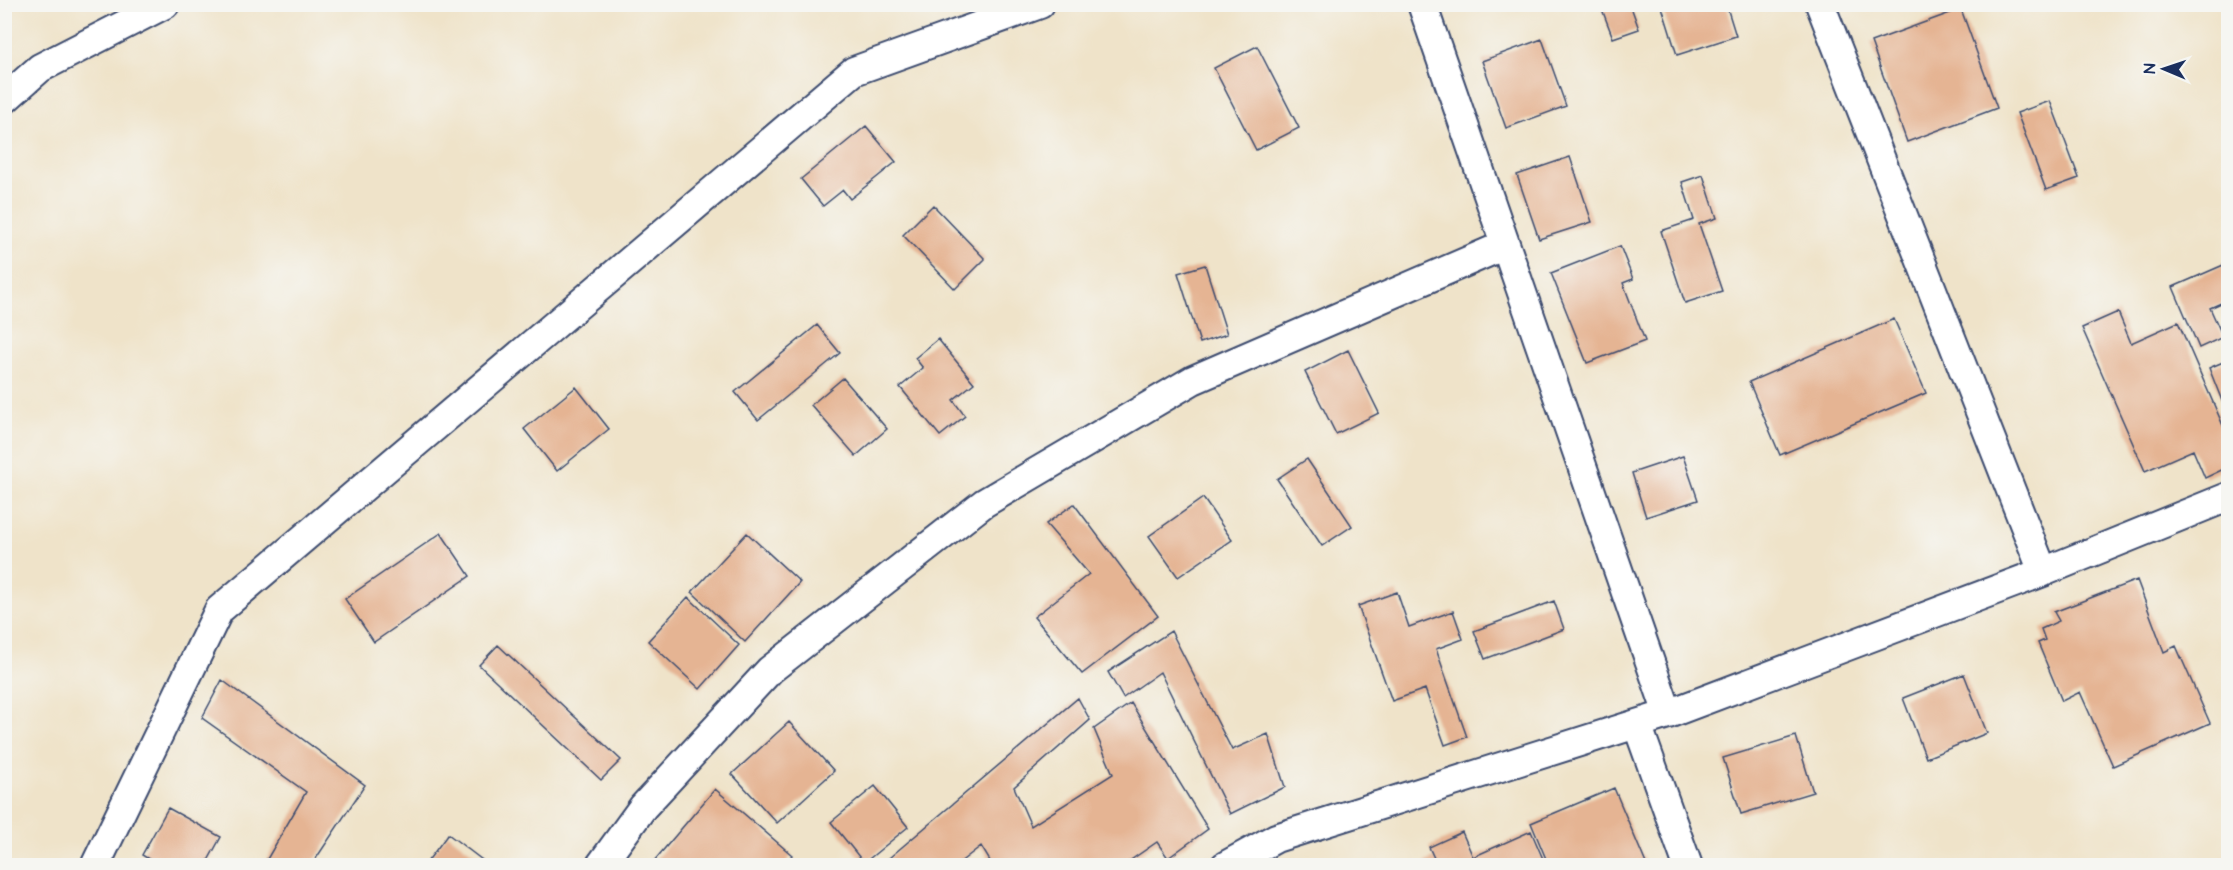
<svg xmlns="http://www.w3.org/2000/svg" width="2233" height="870" viewBox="0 0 2233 870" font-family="'Architects Daughter',sans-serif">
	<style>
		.building { fill: #e5b493 }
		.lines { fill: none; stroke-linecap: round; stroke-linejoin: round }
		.minor-casing { stroke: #3b4a6e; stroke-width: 32 }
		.minor { stroke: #fff; stroke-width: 28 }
	</style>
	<rect width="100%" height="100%" fill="#f6f6f2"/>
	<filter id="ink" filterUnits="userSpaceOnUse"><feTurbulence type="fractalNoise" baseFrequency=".0167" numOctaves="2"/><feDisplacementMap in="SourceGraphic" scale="12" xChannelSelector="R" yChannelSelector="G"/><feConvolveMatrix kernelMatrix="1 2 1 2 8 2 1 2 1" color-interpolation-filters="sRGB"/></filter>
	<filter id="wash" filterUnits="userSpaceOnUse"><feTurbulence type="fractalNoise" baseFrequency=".008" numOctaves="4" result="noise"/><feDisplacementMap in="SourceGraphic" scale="24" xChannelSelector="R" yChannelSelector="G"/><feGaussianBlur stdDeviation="1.35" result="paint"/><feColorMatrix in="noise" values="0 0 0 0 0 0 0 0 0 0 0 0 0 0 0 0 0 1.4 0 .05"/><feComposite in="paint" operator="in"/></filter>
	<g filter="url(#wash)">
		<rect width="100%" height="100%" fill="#efe3c9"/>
		<g id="blocks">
			<path class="building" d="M1600 4H1630L1639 29 1613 38Z
				M1669 4H1726L1736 36 1677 55 1662 7Z
				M1961 9 1997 108 1907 142 1871 42Z
				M1542 39 1566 106 1506 128 1482 61Z
				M1257 46 1299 128 1256 150 1214 68Z
				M2050 101 2079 178 2046 190 2017 113Z
				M866 126 896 162 850 199 843 190 823 206 801 179Z
				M1570 157 1592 222 1539 239 1517 175Z
				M1703 175 1717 218 1699 224 1722 291 1685 303 1661 231 1694 220 1682 182Z
				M933 205 985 259 955 289 903 235Z
				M1620 246 1633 279 1623 283 1645 341 1587 363 1551 273Z
				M2228 263V300L2210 308 2223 337 2199 348 2173 287Z
				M1205 265 1227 334 1200 343 1178 273Z
				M2118 312 2131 343 2178 322 2228 437V467L2205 478 2193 450 2145 471 2082 328Z
				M1894 319 1926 393 1780 455 1749 382Z
				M817 325 840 353 758 420 735 392Z
				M938 339 974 383 953 400 965 416 940 436 900 387 923 368 915 358Z
				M1348 350 1379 413 1336 434 1305 372Z
				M2228 360V416L2209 368Z
				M843 378 887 429 856 456 811 405Z
				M576 387 609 429 557 471 524 429Z
				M1683 456 1698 500 1646 517 1632 473Z
				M1307 459 1352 526 1322 546 1277 479Z
				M1203 498 1232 540 1178 577 1149 536Z
				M1074 504 1158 616 1082 674 1034 617 1089 574 1046 524Z
				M441 533 470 576 374 642 345 599Z
				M747 533 800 582 745 642 692 592Z
				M2137 580 2164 652 2176 646 2210 723 2113 766 2080 692 2062 701 2038 643 2045 640 2041 629 2059 621 2054 612Z
				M1397 592 1409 627 1453 611 1463 639 1436 649 1467 737 1445 745 1425 689 1392 701 1358 606Z
				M688 597 739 645 700 689 648 641Z
				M1554 601 1564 629 1485 659 1474 631Z
				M1171 631 1232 750 1268 734 1285 787 1230 814 1160 672 1123 698 1108 672Z
				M498 645 621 760 601 780 479 665Z
				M1964 674 1987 733 1926 758 1903 698Z
				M222 680 365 785 311 866H263L306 792 202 718Z
				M1078 698 1090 720 1014 787 1031 826 1113 774 1094 729 1131 703 1208 829 1168 858 1157 842 1122 866H993L981 846 959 863 962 866H896L889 858Z
				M789 722 834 771 777 823 732 774Z
				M1796 736 1813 792 1741 814 1723 758Z
				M875 786 908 827 864 863 831 822Z
				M1614 788 1647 866H1549L1531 823Z
				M715 789 792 855 783 866H660L654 861Z
				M168 808 221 837 205 866H160L142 855Z
				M1531 831 1546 866H1427L1425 862 1434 858 1429 847 1462 832 1473 857Z
				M448 834 490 866H424Z"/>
		</g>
	</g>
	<g filter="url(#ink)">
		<use href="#blocks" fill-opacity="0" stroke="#3b4a6e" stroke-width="1.5"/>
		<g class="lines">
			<g class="minor-casing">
				<path id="minor" d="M1422 4 1668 714
					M1820 4 2043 572
					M4 100 40 68 165 4
					M1637 724 1688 866
					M95 866 219 610 854 71 1040 4
					M600 866 643 807 770 670 984 503 1193 380 1505 245
					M1225 866 1276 838 1668 714 2043 572 2228 497"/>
			</g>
			<use href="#minor" class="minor"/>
		</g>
	</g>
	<rect width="2233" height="870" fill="none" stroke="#f6f6f2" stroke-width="24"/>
	<g transform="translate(2164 69) rotate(272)" stroke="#f6f6f2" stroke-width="4.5" paint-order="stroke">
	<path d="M0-4.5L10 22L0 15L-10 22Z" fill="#1b2f5e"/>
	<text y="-9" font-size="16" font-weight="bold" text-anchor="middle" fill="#1b2f5e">N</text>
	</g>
</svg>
